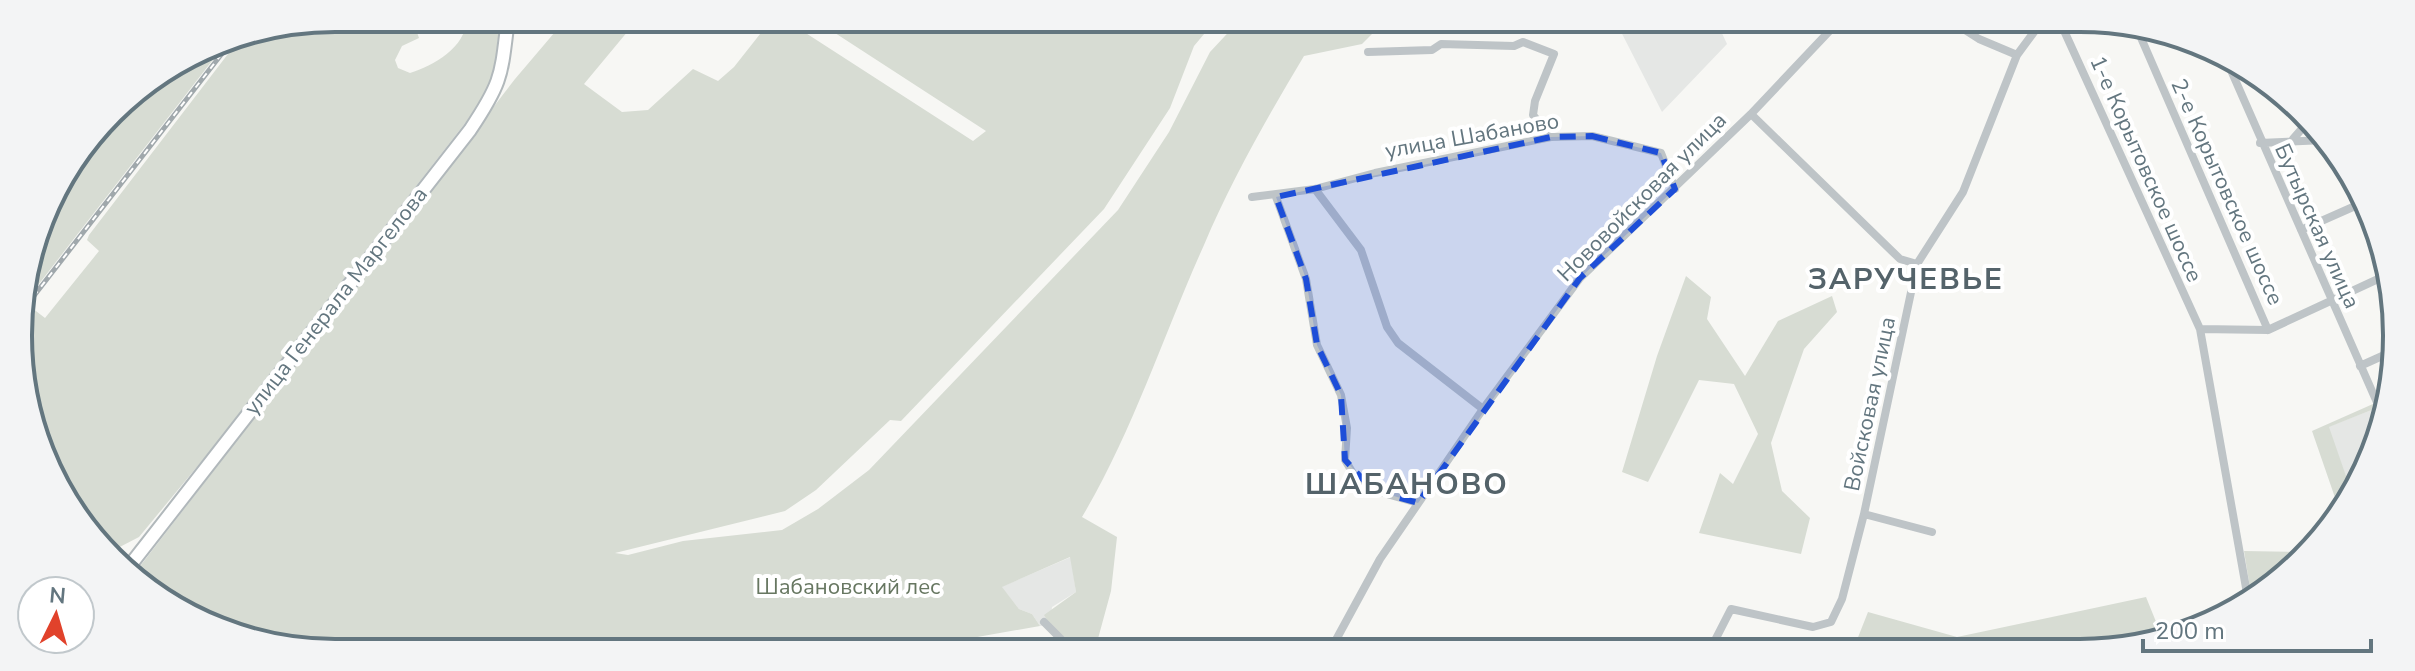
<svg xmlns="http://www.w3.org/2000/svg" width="2415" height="671" viewBox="0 0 2415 671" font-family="'Nunito Sans',sans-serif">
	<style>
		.built { fill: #e5e7e5 }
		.green { fill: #d7dcd3 }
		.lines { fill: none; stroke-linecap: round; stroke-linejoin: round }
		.secondary-casing { stroke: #b1b8bb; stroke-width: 16 }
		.street { stroke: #bec4c7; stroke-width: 8 }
		.secondary { stroke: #fff; stroke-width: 12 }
		.rail-casing { stroke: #a0a8ac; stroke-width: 5 }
		.rail { stroke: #fff; stroke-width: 2; stroke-dasharray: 6; stroke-linecap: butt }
		.marked { fill: #1d4ed8; fill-opacity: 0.2; stroke: #1d4ed8; stroke-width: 6; stroke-dasharray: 16 10; stroke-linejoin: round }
		.labels { text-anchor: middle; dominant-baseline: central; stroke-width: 8; stroke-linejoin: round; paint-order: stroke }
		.street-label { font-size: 22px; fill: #63767f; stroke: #fff }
		.park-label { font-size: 22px; fill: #677761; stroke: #fff }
		.district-label { font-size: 30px; font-weight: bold; letter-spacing: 2px; fill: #54636a; stroke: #fff }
		.rim { fill: none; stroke: #63767f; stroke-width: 4 }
	</style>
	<rect width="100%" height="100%" fill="#f7f7f4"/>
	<path class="built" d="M1616 22 1726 23 1720 29 1727 44 1662 112Z
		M2389 403 2355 494 2353 496 2328 427Z
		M1071 557 1076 592 1052 607 1050 625 1040 626 1032 614 1019 609 1001 587Z"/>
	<path class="green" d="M336 18H412L419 38 402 46 395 60 398 68 410 73C434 66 468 46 466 18L500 19 494 76 487 95 210 451 139 537 112 551 84 529 35 437 23 350 34 337 21 326 32 308 45 318 99 251 87 240 89 235 241 37Z
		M566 19H638L584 84 622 112 648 110 693 69 718 81 734 67 772 19H784L973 141 986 131 815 20 1215 21 1194 46 1170 108 1104 209 901 421 890 420 816 490 785 511 615 553 628 555 683 541 782 530 818 509 869 470 1118 210 1169 132 1210 52 1238 22 1385 21 1362 44 1304 56C1267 118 1232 179 1204 245 1163 336 1133 431 1082 517L1117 537 1111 591 1096 646 1074 645 1050 625 1044 615 1076 592 1070 557 1002 587 1019 609 1032 614 1040 626 966 639 968 648 274 647 176 610 134 574 515 79Z
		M229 39 21 307 51 195 126 97 214 42Z
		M1686 276 1711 297 1707 319 1745 376 1778 321 1832 296 1837 312 1804 349 1771 443 1782 491 1810 518 1801 554 1699 533 1720 473 1733 484 1758 434 1734 384 1699 380 1648 482 1622 472 1657 356Z
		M2391 396 2389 403 2329 427 2353 496 2340 512 2312 431Z
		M2244 551 2307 552 2289 574 2224 614 2251 594Z
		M2146 597 2163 639 2120 650H1853L1868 612 1957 637Z"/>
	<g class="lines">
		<g class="secondary-casing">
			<path id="secondary" d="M128 568 470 130C503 81 501 75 508 19"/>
		</g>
		<path class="street" d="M1954 23 1979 39 2017 55
			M2061 24 2200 329 2248 599
			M2135 24 2268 330
			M1368 52 1432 50 1441 44 1514 46 1523 42 1554 54 1535 101 1533 115 1551 137
			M2226 59 2379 407
			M1751 114 1900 259 1917 264
			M2293 139 2307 123
			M2260 143 2325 140
			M1315 189 1361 250 1387 327 1398 343 1483 409
			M1252 197 1315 189 1375 173 1551 137 1592 136 1661 153 1675 189
			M1276 197 1306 279 1317 345 1341 395 1347 428 1345 460 1357 480 1373 490 1418 503
			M2301 230 2362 203
			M2200 329 2268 330 2391 273
			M2360 366 2391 352
			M1864 514 1932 532
			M1044 622 1070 648
			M1243 649H1264
			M1331 649 1380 559 1483 409 1580 278 1751 114 1837 23
			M1710 650 1731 609 1813 627 1831 622 1842 599 1864 514 1917 264 1963 192 2017 55 2040 24"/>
		<use href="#secondary" class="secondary"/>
		<g class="rail-casing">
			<path id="rail" d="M19 315 234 38"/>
		</g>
		<use href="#rail" class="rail"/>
	</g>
	<path class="marked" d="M1592 136 1661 153 1675 189 1580 278 1418 503 1373 490 1345 460 1341 395 1317 345 1306 279 1276 197 1551 137Z"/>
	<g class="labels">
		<g class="street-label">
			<text transform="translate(1472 136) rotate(-10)">улица Шабаново</text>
			<text transform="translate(2146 169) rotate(66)">1-е Корытовское шоссе</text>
			<text transform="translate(2227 192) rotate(66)">2-е Корытовское шоссе</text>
			<text transform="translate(1642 197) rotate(-45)">Нововойсковая улица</text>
			<text transform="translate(2317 226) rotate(66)">Бутырская улица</text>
			<text transform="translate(336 301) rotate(-52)">улица Генерала Маргелова</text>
			<text transform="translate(1870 404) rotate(-78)">Войсковая улица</text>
		</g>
		<g class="park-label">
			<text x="848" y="587">Шабановский лес</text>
		</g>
		<g class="district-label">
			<text x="1906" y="279">ЗАРУЧЕВЬЕ</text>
			<text x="1407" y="484">ШАБАНОВО</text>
		</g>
	</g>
	<path d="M0 0H2415V671H0ZM335 32H2080A303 303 0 0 1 2383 335V336A303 303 0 0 1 2080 639H335A303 303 0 0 1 32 336V335A303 303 0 0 1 335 32Z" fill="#f3f4f5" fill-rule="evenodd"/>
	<path class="rim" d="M335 32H2080A303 303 0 0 1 2383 335V336A303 303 0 0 1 2080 639H335A303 303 0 0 1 32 336V335A303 303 0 0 1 335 32Z"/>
	<g transform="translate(56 615) rotate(5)"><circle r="38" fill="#ffffff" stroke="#c1c8cc" stroke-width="2"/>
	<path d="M0-6L14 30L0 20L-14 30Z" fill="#e1422b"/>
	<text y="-12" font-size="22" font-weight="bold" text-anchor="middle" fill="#63767f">N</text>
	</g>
	<path d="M2143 639v12h228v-12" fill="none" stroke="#63767f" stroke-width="4"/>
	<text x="2155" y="639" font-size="24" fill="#63767f" stroke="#ffffff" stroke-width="6" paint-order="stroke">200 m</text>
</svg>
